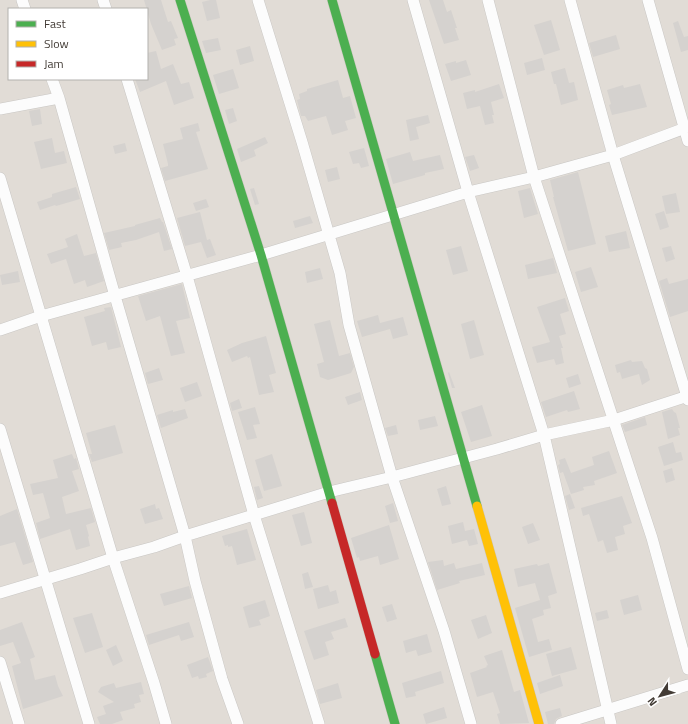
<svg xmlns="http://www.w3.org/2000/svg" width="688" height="724" viewBox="0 0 688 724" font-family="'Titillium Web',sans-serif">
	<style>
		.residential { fill: #e1dcd6; fill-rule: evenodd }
		.building { fill: #d5d2cf }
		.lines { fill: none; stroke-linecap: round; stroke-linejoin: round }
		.street-casing { stroke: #c9c7c4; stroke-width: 12 }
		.fast-casing { stroke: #ccc7bf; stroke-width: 10 }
		.slow-casing { stroke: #ccc7bf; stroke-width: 10 }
		.jam-casing { stroke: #ccc7bf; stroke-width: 10 }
		.street { stroke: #fcfcfc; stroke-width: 11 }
		.fast { stroke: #4caf50; stroke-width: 9 }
		.slow { stroke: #ffc107; stroke-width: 9 }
		.jam { stroke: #c62828; stroke-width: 9 }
	</style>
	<rect width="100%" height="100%" fill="#edebe8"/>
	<path class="residential" d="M0 0H688V724H0ZM9 9H147V79H9Z"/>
	<path class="building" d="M144 0H161L168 22 171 21 178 38 174 39 176 45 162 50 151 24Z
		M210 0H216L220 18 207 21 202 2Z
		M429 0H443L447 12 451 10 457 28H455L459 40 444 44Z
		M551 20 560 50 544 55 534 25Z
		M678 21 684 37 688 36V50L681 52 673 23Z
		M616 35 620 49 593 57 589 43Z
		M218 38 221 50 206 53 202 41Z
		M250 46 254 61 240 65 236 50Z
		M156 51 161 69 173 64 181 84 189 82 194 98 174 105 166 81 140 92 135 79H147V53Z
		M542 58 545 70 527 75 524 63Z
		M466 60 471 75 451 81 445 64 456 61V63Z
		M565 68 569 83 574 82 578 100 561 105 556 84H554L551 72Z
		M233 69 239 88 219 94 213 75Z
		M338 80 343 98 350 96 356 118 345 121 348 130 332 135 326 116 308 121 305 116H301L297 100 300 99 299 94 307 91V89Z
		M499 84 504 98 491 102 494 115H492L494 123 485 125 480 106 467 109 463 93 475 90V92Z
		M640 84 647 107 612 115 609 105 611 104 607 90 623 85 624 88Z
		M233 108 237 121 229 124 225 110Z
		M40 109 42 124 32 126 29 111Z
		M428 115 430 123 416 127 419 139 410 141 406 120Z
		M198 123 200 131 196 132 208 169 165 181 161 168 168 166V164L163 144 183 139 180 128Z
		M265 137 268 143 254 150 256 156 241 162 237 149Z
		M52 138 55 153 64 151 67 163 41 169 34 142Z
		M125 143 127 151 115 154 113 146Z
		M364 148 369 166 361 168 359 163 353 164 349 152Z
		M410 152 413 161 440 155 444 169 425 173V175L393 184 386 159Z
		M474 155 479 168 470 171 465 157Z
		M337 167 340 179 328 182 325 170Z
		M578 172 596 244 568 251 553 197H554L550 180Z
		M76 187 80 199 56 206 55 205 40 210 37 202 52 197V194Z
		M254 188 259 204 255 205 250 189Z
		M530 188 538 214 524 218 518 191Z
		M676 193 680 212 666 214 662 196Z
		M206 199 209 207 196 211 193 203Z
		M664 211 669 227 660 230 655 214Z
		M200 212 207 240 210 239 216 255 207 258 201 242 185 246 177 218Z
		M310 216 313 223 295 228 293 221Z
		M160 218 162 222H163L172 249 164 251 159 232 136 240 121 243 122 247 109 250 104 233 135 226V225Z
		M626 231 630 248 609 252 605 236Z
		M77 234 84 256 96 253 104 281 87 287 85 280 74 284 66 259 51 264 47 254 68 247 65 239Z
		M461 246 468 271 453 275 446 250Z
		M671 246 675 259 666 262 662 248Z
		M553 258 557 273 528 279 525 265Z
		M591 267 598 287 581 292 575 272Z
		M320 268 323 279 307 283 305 272Z
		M18 271 20 282 2 285 0 275Z
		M667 278 669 284 688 279V311L670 317 659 281Z
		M182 284 190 318 176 321 185 353 171 356 160 316 146 321 138 296Z
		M565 298 569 311 560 314 566 334 559 336 563 348H561L564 363 556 365 554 359 537 363 532 347 550 342 537 307Z
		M111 307 121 347 108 350 106 342 92 346 84 317 105 311 104 308Z
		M378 315 380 323 403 317 408 335 393 339 390 329 362 337 357 321Z
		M330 320 339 356 350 353 354 367 351 373 328 380 320 377 317 364 324 362 314 324Z
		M474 320 484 355 470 359 461 324Z
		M266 336 276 373 269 375 274 392 259 395 250 357 248 358 247 356 232 362 227 350 242 343Z
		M631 360 632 362 642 361 645 368 647 369 650 380 642 385 639 374 622 379 620 372 617 373 615 365Z
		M159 368 163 380 148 384 145 373Z
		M449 372 455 388H452L448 373Z
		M578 374 581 384 569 388 566 378Z
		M197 382 202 396 185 402 180 388Z
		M574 391 580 409 568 412 567 410 546 417 541 402Z
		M360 392 362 400 348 405 345 397Z
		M239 399 242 408 232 411 230 403Z
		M482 405 492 436 471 442 461 412Z
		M255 407 260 424 253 425 257 438 247 440 238 412Z
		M185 409 188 418 161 428 157 415 173 410V412Z
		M672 409 674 412 676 413 680 428H678L680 435 668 439 662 412Z
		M435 416 438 426 420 430 418 420Z
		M645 417 647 425 625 432 622 425Z
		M115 425 123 453 92 462 89 454H92L86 433Z
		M396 425 398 434 388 436 385 428Z
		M673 442 676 453 681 452 683 460 664 466 658 447Z
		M609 451 617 473 594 481 595 485 583 487 584 490 571 494 563 472 560 473 558 465 560 464 559 460 565 458 571 473 594 465 592 457Z
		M72 454 74 459 76 458 79 469 72 471 79 491 62 497 66 514 91 508 95 522 86 525 89 536 88 537 90 546 76 550 70 529 40 539 36 523 50 518 43 493 33 495 30 484 58 478 53 460Z
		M272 454 282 486 264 491 255 460Z
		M672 468 675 480 666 483 663 471Z
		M259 486 263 498 257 500 254 487Z
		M446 486 451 504 442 506 437 489Z
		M570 494 575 508 569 510 565 496Z
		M622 496 632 523 623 526 625 534 615 537 618 550 607 553 603 540 598 542 589 514 583 516 581 508Z
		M393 503 398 521 390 523 385 506Z
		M155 504 156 509 159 508 163 519 145 524 140 509Z
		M17 509 33 562 23 565 15 542 0 546V516Z
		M304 512 312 543 301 546 292 515Z
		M463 522 465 531 474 529 478 544 469 546 467 540 452 544 448 526Z
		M533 523 540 540 528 544 522 527Z
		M389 525 399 559 380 565 378 556 360 561 359 557 357 558 351 538Z
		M247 529 256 560 237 565 232 546 228 547V545L225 546 222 536Z
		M443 560 444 566 454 563 456 569 482 563 485 575 459 581 460 583 437 590 428 562Z
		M549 563 557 593 548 596 551 608 543 610 544 615 532 619 538 642 549 639 552 650 529 657 515 608 540 600 535 583 518 587 514 569 537 564 538 566Z
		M308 572 313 587 305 589 302 574Z
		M328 585 330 592 336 590 339 603 318 609 313 589Z
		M189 586 192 598 164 606 160 594Z
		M638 595 642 610 624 615 620 600Z
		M265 600 270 616 259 620 261 625 249 628 243 607Z
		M392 604 397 619 387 622 382 607Z
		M607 610 609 618 597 621 595 613Z
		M92 613 103 647 85 653 73 618Z
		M486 615 492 633 478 639 471 620Z
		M345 618 348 627 331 632 334 639 325 642 329 655 314 660 304 631Z
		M22 622 35 657 30 659 35 680 55 675 58 686 63 696 23 709 12 666 21 663 13 642 0 646V630Z
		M189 622 194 637 181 641 179 635 149 645 146 635Z
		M427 634 432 652 418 656 416 650 406 653 403 641Z
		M116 645 123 661 113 666 106 650Z
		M571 647 577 669 552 676 546 654Z
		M502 650 514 692 520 690 529 723 500 724 497 714 500 713 493 692 477 697 470 673 487 667 486 666 488 665 484 656Z
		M208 657 213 671 206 674 207 677 199 679 198 676 192 678 187 665Z
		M441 671 444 683 415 692 416 696 406 698 402 683Z
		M560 675 563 686 540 694 537 683Z
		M141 682 144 694 139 695 141 702 134 704 135 708 120 712 123 720 112 724H100L97 717 106 714 103 706 114 702 98 692 101 687 114 683 116 688Z
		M338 683 342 698 320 704 316 690Z
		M444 707 447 718 426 724 423 714Z
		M560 708 562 716 556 719 554 724H548L545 712Z"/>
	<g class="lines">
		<g class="street-casing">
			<path id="street" d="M22 0 25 9
				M103 0 106 9
				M258 0 302 142 340 273 349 325 375 417 392 477 444 631 471 724
				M413 0 468 192 544 435 611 724
				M488 0 534 177 652 538 688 669
				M570 0 613 155 688 400
				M648 0 688 141
				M52 79 59 98 115 296 185 536 195 581 222 679 238 724
				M127 79 187 276 254 515 319 724
				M0 109 59 98
				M0 178 113 558 154 683 166 724
				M0 330 41 316 261 255 468 192 534 177 613 155 688 127
				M0 429 89 724
				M0 593 80 569 113 558 154 547 185 536 329 492 392 477 497 449 544 435 614 420 688 396
				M0 662 19 724
				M561 724 688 685"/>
		</g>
		<g class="fast-casing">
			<path id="fast" d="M180 0 261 255 332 503
				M332 0 477 506
				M375 654 395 724"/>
		</g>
		<g class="slow-casing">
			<path id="slow" d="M477 506 539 724"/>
		</g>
		<g class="jam-casing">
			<path id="jam" d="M332 503 375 654"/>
		</g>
		<use href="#street" class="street"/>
		<use href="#fast" class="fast"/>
		<use href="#slow" class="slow"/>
		<use href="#jam" class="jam"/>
	</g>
	<rect x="8" y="8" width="140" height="72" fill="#ffffff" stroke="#b3b1ae"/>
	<rect x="16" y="21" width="20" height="6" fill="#4caf50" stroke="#b3b1ae"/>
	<text x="44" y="28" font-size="12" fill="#423b35">Fast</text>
	<rect x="16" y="41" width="20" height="6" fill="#ffc107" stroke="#b3b1ae"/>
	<text x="44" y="48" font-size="12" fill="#423b35">Slow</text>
	<rect x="16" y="61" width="20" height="6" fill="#c62828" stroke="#b3b1ae"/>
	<text x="44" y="68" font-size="12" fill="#423b35">Jam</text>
	<g transform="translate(660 696) rotate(234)" stroke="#ffffff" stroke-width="3" paint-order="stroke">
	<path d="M0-3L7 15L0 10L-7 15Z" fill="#423b35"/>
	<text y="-6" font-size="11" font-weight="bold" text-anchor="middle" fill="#423b35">N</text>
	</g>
</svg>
